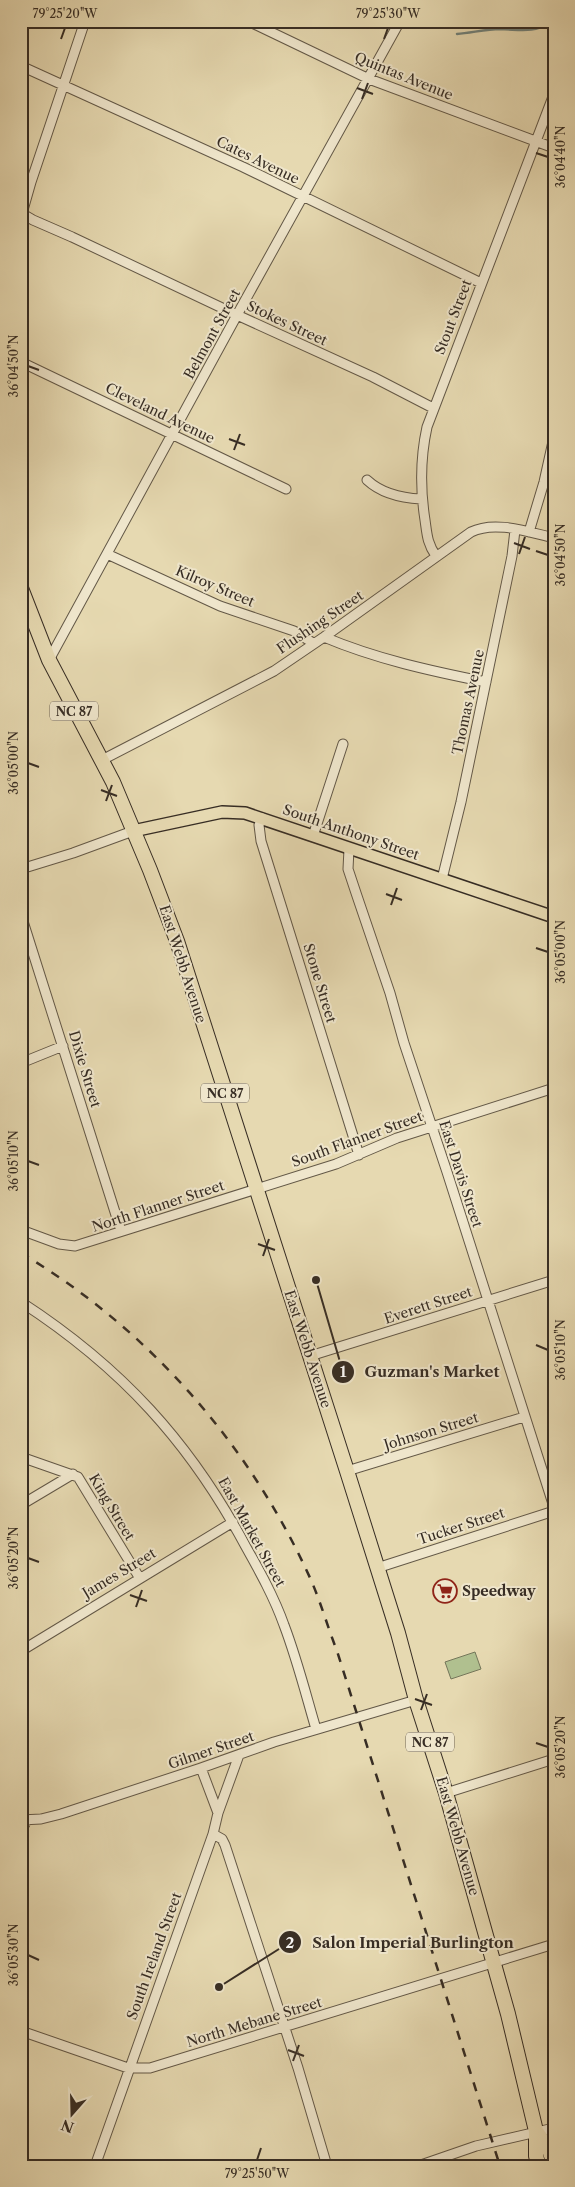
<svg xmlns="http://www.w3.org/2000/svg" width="575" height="2187" viewBox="0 0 575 2187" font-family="'Libre Caslon Text',serif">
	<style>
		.green { fill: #b0c08f; stroke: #74765a }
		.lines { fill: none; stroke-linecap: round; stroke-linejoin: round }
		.stream { stroke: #71817a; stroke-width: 2.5 }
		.minor-casing { stroke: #635847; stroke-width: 11 }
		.major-casing { stroke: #372d24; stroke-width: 14 }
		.highway-casing { stroke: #372d24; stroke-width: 16 }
		.minor { stroke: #efe6cc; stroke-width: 9 }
		.major { stroke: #e6d9b1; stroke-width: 11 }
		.highway { stroke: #e6d9b1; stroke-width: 14 }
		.rail { stroke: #372d24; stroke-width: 2.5; stroke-dasharray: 9 9; stroke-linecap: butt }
		.ticks { fill: none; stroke: #372d24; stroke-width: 2 }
		.labels { text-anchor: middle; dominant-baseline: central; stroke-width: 4; stroke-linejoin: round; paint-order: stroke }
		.shield { fill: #efe6cc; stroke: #6e6456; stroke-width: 1 }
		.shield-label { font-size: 12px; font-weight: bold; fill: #372d24 }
		.street-label { font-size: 14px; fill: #372d24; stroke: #efe6cc }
		.poi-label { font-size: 14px; font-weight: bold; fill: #372d24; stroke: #efe6cc; text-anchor: start }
		.leader { fill: none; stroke: #372d24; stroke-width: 2 }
		.callout-dot { fill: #372d24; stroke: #efe6cc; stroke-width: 2 }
		.mark-label { font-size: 15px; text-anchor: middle; font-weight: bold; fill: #fff }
		.callout-label { font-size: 15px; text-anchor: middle; font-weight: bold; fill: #372d24; stroke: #efe6cc; stroke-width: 4; stroke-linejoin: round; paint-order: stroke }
		.neatline { fill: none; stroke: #372d24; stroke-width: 2 }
		.ticks-label { font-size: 12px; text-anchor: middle; fill: #372d24 }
	</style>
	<rect width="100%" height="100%" fill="#e6d9b1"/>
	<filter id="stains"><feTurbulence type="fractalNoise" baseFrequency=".004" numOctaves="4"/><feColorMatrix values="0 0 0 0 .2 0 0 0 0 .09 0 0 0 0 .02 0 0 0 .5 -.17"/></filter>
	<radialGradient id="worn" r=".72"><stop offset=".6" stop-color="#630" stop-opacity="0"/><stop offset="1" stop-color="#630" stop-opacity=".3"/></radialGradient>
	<path class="green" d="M475 1652 481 1669 451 1679 445 1662Z"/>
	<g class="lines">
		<path class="stream" d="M457 34C471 33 486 29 500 29 526 30 529 33 554 22"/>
		<g class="minor-casing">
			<path id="minor" d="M248 21 369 79 554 148
				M21 66 243 167 481 283
				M21 213 33 220 72 237 237 315 373 377 433 408
				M21 217 31 182 85 21
				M21 362 286 489
				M367 480C382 494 401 498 421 499
				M529 532 544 482 554 437
				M107 554 220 606 294 631 313 643
				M436 556C427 543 427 534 425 520 420 488 420 459 427 427L554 94
				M324 637C376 659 431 671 486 682
				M49 660 237 315 400 21
				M102 760 274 671 324 637 471 532C495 520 528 532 554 538
				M262 818 259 825 261 841 359 1155
				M313 836 343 744
				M349 849 348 869 356 893 390 993 404 1043 447 1172 554 1507
				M21 869 73 853 133 831
				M442 879 461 802 512 556 515 530
				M21 915 121 1231
				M21 1063 63 1046
				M21 1230 59 1244 75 1246 336 1164 397 1138 554 1088
				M21 1302C121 1367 190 1442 246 1547 260 1572 274 1597 284 1625 297 1659 306 1695 316 1729
				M310 1356 554 1280
				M21 1457 78 1477 139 1577
				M347 1471 524 1417
				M21 1505 73 1474
				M377 1568 554 1511
				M21 1651 233 1522
				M201 1768 218 1813
				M446 1793 554 1759
				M21 1820 41 1819 61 1814 201 1768 274 1742 416 1700
				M21 1831 27 1820
				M213 1834 222 1839 225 1845 298 2068 327 2166
				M21 2031 128 2068H150L554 1944
				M95 2166 213 1834 218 1813 239 1755
				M418 2166 476 2146 554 2128"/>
		</g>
		<g class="major-casing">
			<path id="major" d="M133 831 222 812 245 813 554 917"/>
		</g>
		<g class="highway-casing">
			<path id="highway" d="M21 588 49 660 113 782 150 870 177 941 347 1471 398 1633 416 1700 446 1793 508 2014 536 2131V2156L539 2166
				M536 2131 549 2150 554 2164"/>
		</g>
		<use href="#minor" class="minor"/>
		<use href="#major" class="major"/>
		<use href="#highway" class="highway"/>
		<path class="rail" d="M21 1253C149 1329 250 1445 311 1580 321 1603 328 1628 337 1651L500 2166"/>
	</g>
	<path class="ticks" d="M61 39 65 28M384 39 388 28M357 88 373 94M362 99 368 83M536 153 548 157M28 366 39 370M229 439 245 445M234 450 240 434M514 543 530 549M536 551 548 555M519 554 525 537M28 763 39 767M101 790 117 796M106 801 112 785M386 894 402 900M391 905 397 888M536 948 548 952M28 1161 39 1165M258 1244 275 1250M263 1256 269 1239M536 1345 548 1350M28 1558 39 1562M130 1595 147 1601M136 1607 142 1590M415 1699 432 1705M421 1710 427 1694M536 1743 548 1747M28 1955 39 1960M288 2050 304 2056M293 2061 299 2045M257 2160 261 2148"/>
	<defs>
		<g id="supermarket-ring" transform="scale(1.25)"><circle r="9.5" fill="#efe6cc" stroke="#8f2418" stroke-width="1.5"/><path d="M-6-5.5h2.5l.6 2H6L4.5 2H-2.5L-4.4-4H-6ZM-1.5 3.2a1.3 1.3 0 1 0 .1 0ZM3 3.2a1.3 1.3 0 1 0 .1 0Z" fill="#8f2418"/></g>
	</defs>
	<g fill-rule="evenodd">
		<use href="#supermarket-ring" x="445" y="1591"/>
	</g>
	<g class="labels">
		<g class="shield">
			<rect x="50" y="701.5" width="48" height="19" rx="4"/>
			<rect x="201" y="1083.5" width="48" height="19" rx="4"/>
			<rect x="406" y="1732.5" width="48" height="19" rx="4"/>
		</g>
		<g class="shield-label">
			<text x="74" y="711">NC 87</text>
			<text x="225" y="1093">NC 87</text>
			<text x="430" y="1742">NC 87</text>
		</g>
		<g class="street-label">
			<text transform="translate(404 76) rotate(22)">Quintas Avenue</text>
			<text transform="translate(258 160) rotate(26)">Cates Avenue</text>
			<text transform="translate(453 317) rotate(-69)">Stout Street</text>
			<text transform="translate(287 323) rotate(25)">Stokes Street</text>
			<text transform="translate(212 334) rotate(-61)">Belmont Street</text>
			<text transform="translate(160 413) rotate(26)">Cleveland Avenue</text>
			<text transform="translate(215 586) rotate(23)">Kilroy Street</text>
			<text transform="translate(320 622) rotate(-34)">Flushing Street</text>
			<text transform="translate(468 702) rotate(-78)">Thomas Avenue</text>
			<text transform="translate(351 832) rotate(19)">South Anthony Street</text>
			<text transform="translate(183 964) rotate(72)">East Webb Avenue</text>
			<text transform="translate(320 983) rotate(73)">Stone Street</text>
			<text transform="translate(85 1069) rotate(73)">Dixie Street</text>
			<text transform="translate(357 1139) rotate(-20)">South Flanner Street</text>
			<text transform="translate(461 1174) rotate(72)">East Davis Street</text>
			<text transform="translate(158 1206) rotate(-18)">North Flanner Street</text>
			<text transform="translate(428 1305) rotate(-18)">Everett Street</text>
			<text transform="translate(308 1349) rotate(72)">East Webb Avenue</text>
			<text transform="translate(431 1431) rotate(-17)">Johnson Street</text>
			<text transform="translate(112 1507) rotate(59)">King Street</text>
			<text transform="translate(461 1526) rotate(-18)">Tucker Street</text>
			<text transform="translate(252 1532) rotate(61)">East Market Street</text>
			<text transform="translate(119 1573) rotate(-31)">James Street</text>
			<text transform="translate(211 1750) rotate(-19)">Gilmer Street</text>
			<text transform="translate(458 1836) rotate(74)">East Webb Avenue</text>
			<text transform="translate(154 1956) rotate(-70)">South Ireland Street</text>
			<text transform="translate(254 2022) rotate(-17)">North Mebane Street</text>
		</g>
		<g class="poi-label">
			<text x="462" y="1591">Speedway</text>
		</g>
	</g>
	<path class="leader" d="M316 1280L343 1372M219 1987L290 1942"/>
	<g class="callout-dot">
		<circle cx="316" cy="1280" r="5"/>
		<circle cx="219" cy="1987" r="5"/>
		<circle cx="343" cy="1372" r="12"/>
		<circle cx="290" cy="1942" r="12"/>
	</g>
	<g class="mark-label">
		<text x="343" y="1377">1</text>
		<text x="290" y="1948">2</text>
	</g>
	<g class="callout-label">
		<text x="432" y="1377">Guzman's Market</text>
		<text x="413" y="1948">Salon Imperial Burlington</text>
	</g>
	<rect width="575" height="2187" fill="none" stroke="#e6d9b1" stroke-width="55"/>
	<g transform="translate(72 2114) rotate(200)" stroke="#efe6cc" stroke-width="4" paint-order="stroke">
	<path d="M0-4L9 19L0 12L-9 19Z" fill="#372d24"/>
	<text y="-8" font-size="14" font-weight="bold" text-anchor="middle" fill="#372d24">N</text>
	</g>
	<rect x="28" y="28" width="520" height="2132" class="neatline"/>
	<g class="ticks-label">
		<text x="65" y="18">79°25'20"W</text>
		<text x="388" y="18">79°25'30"W</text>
		<text transform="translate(561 157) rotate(-90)" y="4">36°04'40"N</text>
		<text transform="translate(14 366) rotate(-90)" y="4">36°04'50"N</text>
		<text transform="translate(561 555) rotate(-90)" y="4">36°04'50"N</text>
		<text transform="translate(14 763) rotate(-90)" y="4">36°05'00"N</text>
		<text transform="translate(561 952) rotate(-90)" y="4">36°05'00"N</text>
		<text transform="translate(14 1161) rotate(-90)" y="4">36°05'10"N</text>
		<text transform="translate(561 1350) rotate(-90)" y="4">36°05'10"N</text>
		<text transform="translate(14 1558) rotate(-90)" y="4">36°05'20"N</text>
		<text transform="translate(561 1747) rotate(-90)" y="4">36°05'20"N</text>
		<text transform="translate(14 1955) rotate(-90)" y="4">36°05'30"N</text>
		<text x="257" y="2178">79°25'50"W</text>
	</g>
	<rect width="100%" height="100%" filter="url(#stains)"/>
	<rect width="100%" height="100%" fill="url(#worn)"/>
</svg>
